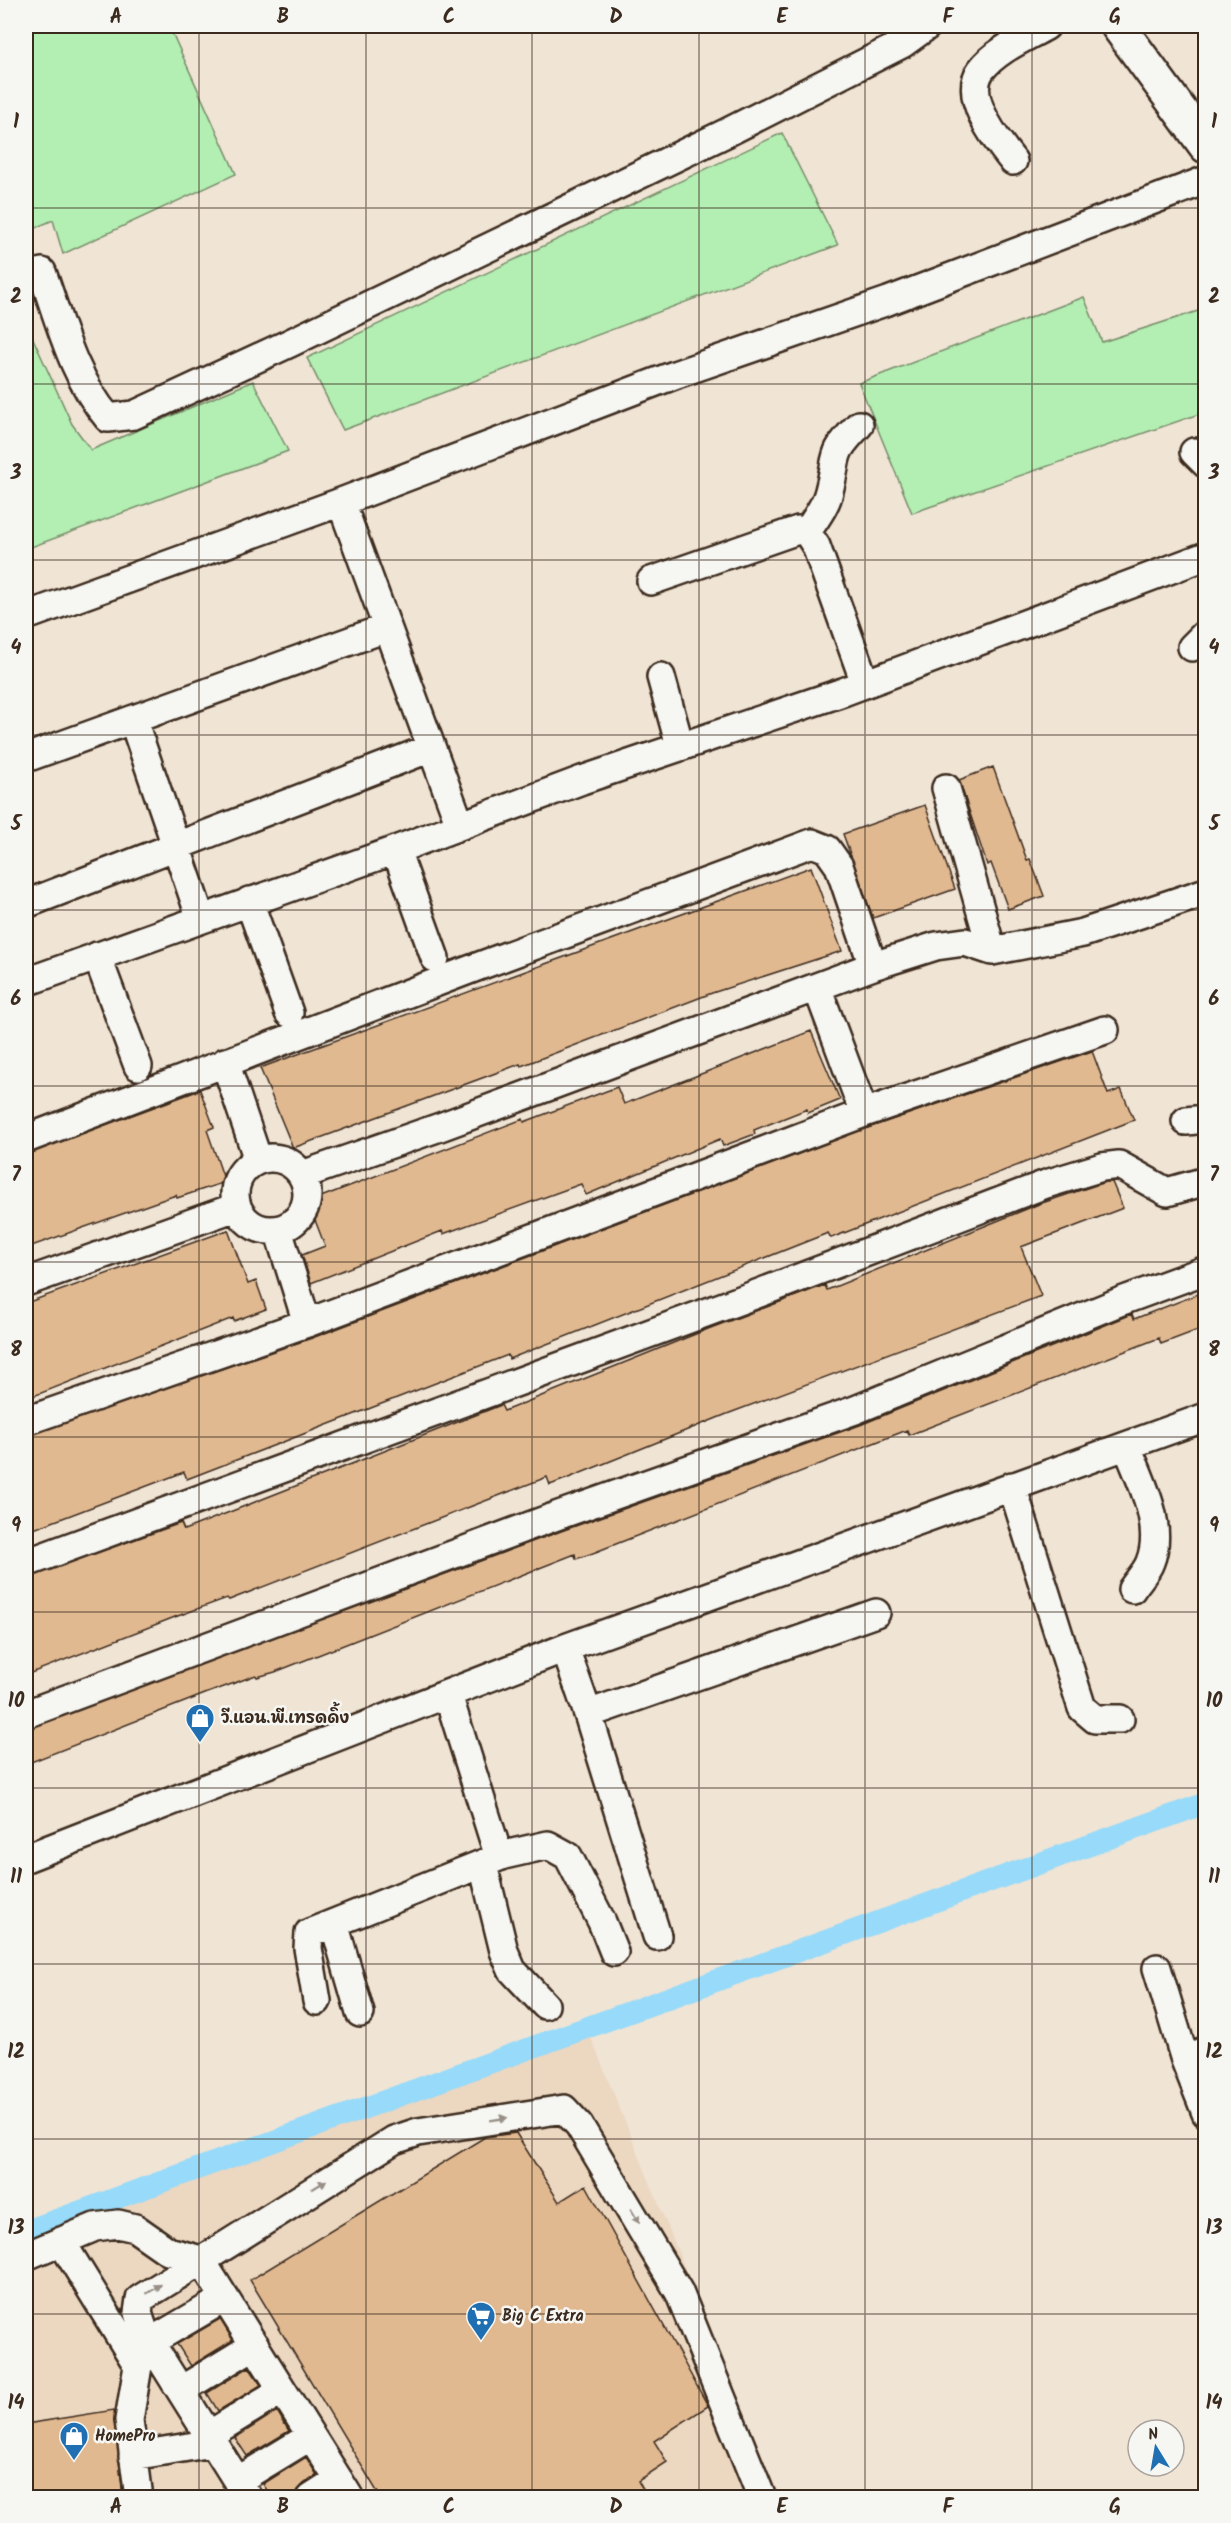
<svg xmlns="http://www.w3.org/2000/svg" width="1231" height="2523" viewBox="0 0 1231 2523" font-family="Kalam,'Playpen Sans Thai',sans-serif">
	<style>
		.built { fill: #ecd7c1 }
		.green { fill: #b3eeb3; stroke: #778c68; stroke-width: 1.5 }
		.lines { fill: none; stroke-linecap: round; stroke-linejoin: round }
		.canal { stroke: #97daf9; stroke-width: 22 }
		.building { fill: #e1b991; stroke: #3b2a1e; stroke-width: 1.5 }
		.minor-casing { stroke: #3b2a1e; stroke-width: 32 }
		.major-casing { stroke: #3b2a1e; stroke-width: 38 }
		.minor { stroke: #f6f6f2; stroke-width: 27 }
		.major { stroke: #f6f6f2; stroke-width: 33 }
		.oneway { fill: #989088 }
		.grid { fill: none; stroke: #3b2a1e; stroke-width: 1.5; stroke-opacity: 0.55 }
		.labels { text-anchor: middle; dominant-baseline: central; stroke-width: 5; stroke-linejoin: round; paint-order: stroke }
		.poi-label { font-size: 16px; font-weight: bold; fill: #3b2a1e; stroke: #f6f6f2; text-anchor: start }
		.neatline { fill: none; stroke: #3b2a1e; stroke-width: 2 }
		.grid-label { font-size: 20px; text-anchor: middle; font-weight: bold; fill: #3b2a1e }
	</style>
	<rect width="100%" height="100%" fill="#f0e4d5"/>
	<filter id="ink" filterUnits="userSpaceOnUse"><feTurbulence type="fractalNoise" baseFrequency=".0167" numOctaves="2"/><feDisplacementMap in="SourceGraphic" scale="12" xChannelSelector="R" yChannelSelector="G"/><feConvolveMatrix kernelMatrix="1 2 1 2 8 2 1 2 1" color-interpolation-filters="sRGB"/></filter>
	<g filter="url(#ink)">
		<path class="built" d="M587 2028 778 2497 26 2498V2228L87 2202Z"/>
		<path class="green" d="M26 26H169L236 174 63 254 53 220 26 232Z
			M782 133 838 245 343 430 307 358Z
			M1084 297 1102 342 1198 311 1205 327V412L912 513 859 383Z
			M26 323 72 424 91 450 253 381 288 451 26 549Z"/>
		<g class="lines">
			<path class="canal" d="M26 2231 1206 1803"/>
		</g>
		<path class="building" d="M993 767 1027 860 1030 859 1044 896 1008 909 991 863 987 865 959 780Z
			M925 805 955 889 873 918 843 834Z
			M811 867 842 951 712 993 521 1066 520 1064 293 1148 260 1068Z
			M811 1031 840 1100 808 1113 807 1109 754 1130 755 1134 723 1146 720 1139 586 1195 581 1184 443 1234 442 1231 311 1283 302 1255 325 1246 308 1202 523 1119 524 1122 617 1087 624 1104Z
			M1092 1051 1108 1094 1121 1089 1134 1120 831 1238 828 1233 509 1359 508 1355 187 1479 184 1472 26 1532V1496L32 1494 26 1477V1436L312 1338 862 1130Z
			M200 1090 214 1127 207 1130 225 1182 177 1198 176 1195 26 1248V1154Z
			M1105 1182H1112L1123 1208 1021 1247 1041 1296 727 1414 566 1479 550 1485 547 1477 229 1600 227 1598 175 1617 26 1675V1578L181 1523 184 1530 501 1405 504 1411 708 1329 825 1285 827 1290 1039 1204Z
			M228 1230 248 1284 256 1281 266 1309 234 1321 233 1318 26 1399V1303Z
			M1206 1291V1327L1161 1344 1159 1338 909 1435 907 1430 593 1553 576 1559 575 1554 275 1672 257 1677 256 1675 205 1694 26 1764V1729L564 1530 860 1425 1125 1317 1132 1314 1134 1319Z
			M516 2133 559 2202 586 2185 708 2406 654 2441 667 2462 638 2481 648 2498H381L250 2280 485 2137Z
			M220 2319 233 2340 191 2366 177 2344Z
			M249 2367 261 2385 218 2411 207 2393Z
			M114 2410 123 2498H26V2424Z
			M277 2411 289 2431 247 2456 235 2438Z
			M306 2457 317 2475 302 2485 295 2498H272L263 2484Z"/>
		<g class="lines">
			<g class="minor-casing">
				<path id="minor" d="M1013 161C997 141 962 97 981 70 996 50 1025 38 1046 26
					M42 272C60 322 73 377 108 418L134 415 290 343 726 133 902 44 927 26
					M1194 452 1206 464
					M341 502 460 825
					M807 532C815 519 826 506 829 491 839 454 829 456 859 425
					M651 581 798 530 807 532 816 546 865 683
					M26 616 341 502 677 374 888 301 1206 180
					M1192 647 1206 633
					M661 677 680 746
					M133 720 201 919
					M26 758 386 628
					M946 788 992 951
					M396 850 435 958
					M249 901 289 1013
					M26 904 431 748
					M97 956 138 1066
					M26 982 390 852 582 780 843 692 1206 556
					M817 987 864 1113
					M225 1062 258 1160
					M1186 1121 1206 1119
					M26 1139 482 965 812 843 827 849 839 866 873 966
					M235 1194a36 36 0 1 1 72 0a36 36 0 1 1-72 0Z
					M302 1175 440 1127 873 966 936 946 965 942 992 951 1083 933 1206 892
					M278 1230 307 1323
					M26 1282 236 1207
					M26 1421 307 1323 864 1113 1105 1030
					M1127 1446C1140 1481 1165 1524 1150 1562 1147 1571 1138 1580 1132 1589
					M1012 1486 1082 1708 1095 1719H1120
					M26 1563 754 1295 1046 1184 1102 1167 1119 1165 1167 1192 1206 1181
					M565 1648 588 1714 876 1613
					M448 1695 499 1857
					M26 1714 559 1515 855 1410 1119 1302 1206 1270
					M588 1714 657 1936
					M26 1858 565 1648 1206 1417
					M483 1865 504 1951 512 1970 545 2005
					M334 1923 360 2013
					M1157 1968 1185 2060
					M317 2001 308 1948 309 1933 504 1855 548 1845 568 1856 602 1922 614 1952
					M1206 2050 1185 2060 1206 2113
					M61 2241 138 2366 129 2420 139 2498
					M26 2256 95 2227 118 2224 135 2228 168 2251 201 2260 350 2498
					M150 2342 225 2298
					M181 2390 255 2345
					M209 2435 282 2390
					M133 2456 213 2443
					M237 2481 311 2436
					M248 2498 145 2334 138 2313 140 2299 394 2140 418 2132 564 2109 579 2125 679 2292 762 2498
					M311 2498 339 2480"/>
			</g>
			<g class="major-casing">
				<path id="major" d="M1118 26 1206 146"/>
			</g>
			<use href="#minor" class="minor"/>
			<use href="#major" class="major"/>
		</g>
		<defs><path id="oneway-solid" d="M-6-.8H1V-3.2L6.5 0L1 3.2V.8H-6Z" transform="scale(1.5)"/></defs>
		<g class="oneway">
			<use href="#oneway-solid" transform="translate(499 2119) rotate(-9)"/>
			<use href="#oneway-solid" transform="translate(319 2185) rotate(-32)"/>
			<use href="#oneway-solid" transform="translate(635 2216) rotate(59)"/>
			<use href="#oneway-solid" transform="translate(154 2289) rotate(-32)"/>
		</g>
	</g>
	<path class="grid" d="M199 26V2498M366 26V2498M532 26V2498M699 26V2498M865 26V2498M1032 26V2498M26 208H1206M26 384H1206M26 560H1206M26 735H1206M26 910H1206M26 1086H1206M26 1262H1206M26 1437H1206M26 1612H1206M26 1788H1206M26 1964H1206M26 2139H1206M26 2314H1206"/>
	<defs>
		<g id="shop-pin" transform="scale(1.5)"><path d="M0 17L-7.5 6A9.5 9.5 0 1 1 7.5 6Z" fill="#1f6fb2" stroke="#f6f6f2"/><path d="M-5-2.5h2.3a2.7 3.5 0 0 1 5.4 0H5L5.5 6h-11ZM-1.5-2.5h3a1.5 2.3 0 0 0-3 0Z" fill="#fff"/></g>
		<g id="supermarket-pin" transform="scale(1.5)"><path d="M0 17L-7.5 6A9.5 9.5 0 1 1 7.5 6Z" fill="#1f6fb2" stroke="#f6f6f2"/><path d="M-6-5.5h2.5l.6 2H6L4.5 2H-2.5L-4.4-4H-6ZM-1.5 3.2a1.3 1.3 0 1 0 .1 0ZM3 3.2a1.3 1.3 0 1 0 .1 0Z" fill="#fff"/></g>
	</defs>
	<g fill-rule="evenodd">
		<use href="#shop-pin" x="200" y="1718"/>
		<use href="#supermarket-pin" x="481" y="2316"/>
		<use href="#shop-pin" x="74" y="2436"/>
	</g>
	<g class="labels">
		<g class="poi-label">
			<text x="221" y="1718">วี.แอน.พี.เทรดดิ้ง</text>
			<text x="502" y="2316">Big C Extra</text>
			<text x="95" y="2436">HomePro</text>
		</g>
	</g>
	<rect width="1231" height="2523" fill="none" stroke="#f6f6f2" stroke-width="66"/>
	<g transform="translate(1156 2448) rotate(349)"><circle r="28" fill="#f6f6f2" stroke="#aba49d" stroke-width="1.5"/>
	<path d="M0-4.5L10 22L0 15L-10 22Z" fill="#1f6fb2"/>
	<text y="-9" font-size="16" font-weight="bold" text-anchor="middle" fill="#3b2a1e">N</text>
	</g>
	<rect x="33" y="33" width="1165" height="2457" class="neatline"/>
	<g class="grid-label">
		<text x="116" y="23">A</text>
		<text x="283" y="23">B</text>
		<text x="449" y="23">C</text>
		<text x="616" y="23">D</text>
		<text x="782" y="23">E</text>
		<text x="948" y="23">F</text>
		<text x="1115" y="23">G</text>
		<text x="16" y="128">1</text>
		<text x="1214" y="128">1</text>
		<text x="16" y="303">2</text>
		<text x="1214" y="303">2</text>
		<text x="16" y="479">3</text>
		<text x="1214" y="479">3</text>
		<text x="16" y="654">4</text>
		<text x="1214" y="654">4</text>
		<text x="16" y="830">5</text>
		<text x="1214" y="830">5</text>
		<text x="16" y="1005">6</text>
		<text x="1214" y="1005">6</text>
		<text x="16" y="1181">7</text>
		<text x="1214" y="1181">7</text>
		<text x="16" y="1356">8</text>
		<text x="1214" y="1356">8</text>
		<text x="16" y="1532">9</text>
		<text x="1214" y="1532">9</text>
		<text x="16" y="1707">10</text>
		<text x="1214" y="1707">10</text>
		<text x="16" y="1883">11</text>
		<text x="1214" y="1883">11</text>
		<text x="16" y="2058">12</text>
		<text x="1214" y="2058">12</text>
		<text x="16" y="2234">13</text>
		<text x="1214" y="2234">13</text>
		<text x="16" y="2409">14</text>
		<text x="1214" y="2409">14</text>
		<text x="116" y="2513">A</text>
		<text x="283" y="2513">B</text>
		<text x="449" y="2513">C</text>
		<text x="616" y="2513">D</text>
		<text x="782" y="2513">E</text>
		<text x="948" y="2513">F</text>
		<text x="1115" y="2513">G</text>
	</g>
</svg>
